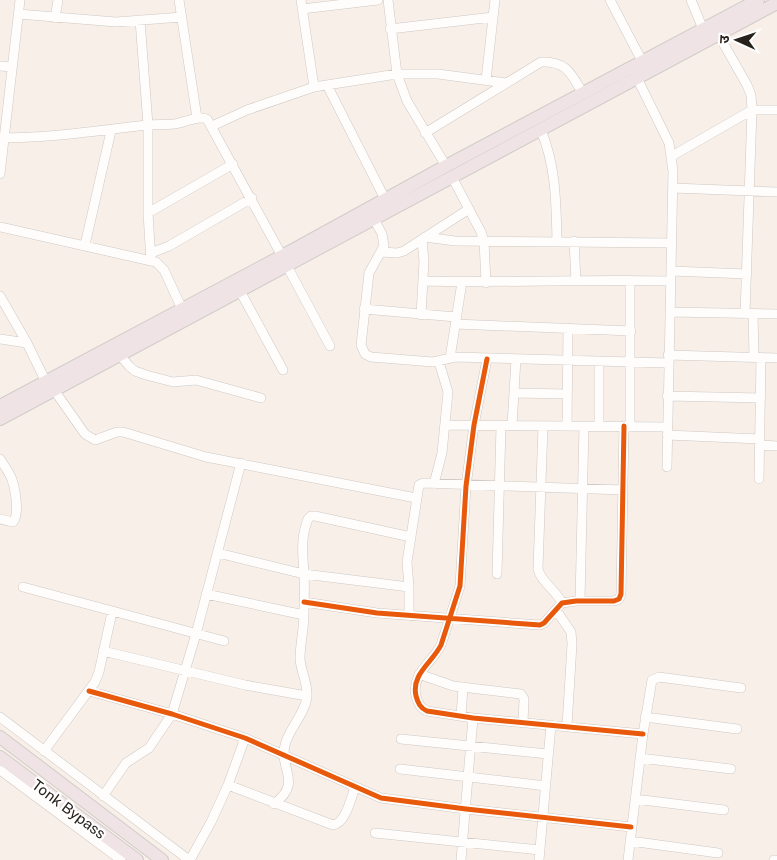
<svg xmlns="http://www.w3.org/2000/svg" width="777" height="860" viewBox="0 0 777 860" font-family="'Public Sans','Noto Sans Devanagari',sans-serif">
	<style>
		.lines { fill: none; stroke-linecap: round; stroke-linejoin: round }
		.minor-casing { stroke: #cfc8c3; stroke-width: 10 }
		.highway-casing { stroke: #d1cdc9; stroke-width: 14 }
		.minor { stroke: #fefdfc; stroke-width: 9 }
		.highway { stroke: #f0e3e5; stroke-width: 12 }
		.cycleway-casing { stroke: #fefefe; stroke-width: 8 }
		.cycleway { stroke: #e8590c; stroke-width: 5 }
		.labels { text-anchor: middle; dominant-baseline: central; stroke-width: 4.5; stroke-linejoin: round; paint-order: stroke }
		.street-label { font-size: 15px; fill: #27211b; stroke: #fefefe }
	</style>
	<rect width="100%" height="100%" fill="#f7efe8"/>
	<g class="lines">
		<g class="minor-casing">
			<path id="minor" d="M179 0 197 118
				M301 0 314 87
				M388 0 397 74 407 101 446 166
				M610 0 642 61
				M691 0 703 29
				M302 9 378 0
				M18 14 116 22 182 17
				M55 18 58 0
				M140 20 148 125V213L151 261
				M390 29 493 17
				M718 34 747 85 751 95 752 110 745 314
				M0 66 12 67
				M637 78 669 143 673 171 667 467
				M486 80 495 0
				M327 85 385 199
				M212 126 247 110 314 87 397 74H438L506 83
				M541 130C556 167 556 201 557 241
				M425 133 541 62C566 61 571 73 582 92
				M5 138C53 137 99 131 147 125 156 124 165 125 174 124 184 123 198 115 207 119L282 256
				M672 156 752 110H777
				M0 174 20 0
				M452 177 481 232 484 241 486 283
				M673 188 777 192
				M148 213 233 164
				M374 219 382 234 384 246 369 273 361 345 365 354 371 357 433 362 455 357 668 363
				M0 227 156 262 164 270 182 309
				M425 237 455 241 671 243
				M574 241 576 281
				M85 245 111 131
				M381 252 397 253 404 251 469 209
				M151 253 169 246 252 198
				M287 266 330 346
				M671 271 747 274
				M630 280V427
				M424 281C506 283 588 279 670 281
				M240 291 283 370
				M0 296 27 343 46 382
				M364 309 456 317
				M670 312 777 314
				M753 314 754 357
				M421 315 424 261 422 240
				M455 324 631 331
				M0 339 27 343
				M120 355 129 366 135 371 146 375 173 382 196 380 261 398
				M668 355 777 358
				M450 358 462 282
				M487 359 474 425 466 486 460 586 441 645C432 663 411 674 416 696 418 703 420 708 427 711L473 718 643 734
				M599 362V426
				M54 390 85 434 95 440 117 432H123L206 457 416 498
				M514 393 567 394
				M667 396 761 398
				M445 425 667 427
				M512 426 516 359
				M543 426 538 569C541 582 555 589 562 603
				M567 426 568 329
				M667 435 760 439
				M760 445 777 446
				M0 459C4 465 8 471 11 477 15 487 20 514 13 522L0 519
				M759 479 761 357
				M434 484 442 453 448 392 439 362
				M218 553 304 574 409 587
				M497 574 501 426
				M23 587 224 641
				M206 594 304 615
				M580 601 584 426
				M304 602 377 613 540 625 544 623 562 603 576 601H614L619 599 621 594 624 426
				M556 610 571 632 572 644 567 726
				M409 616V587L407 562 419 485 423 483 623 490
				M103 651 245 685 307 696
				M419 674 453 686 521 694 524 699 523 723
				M89 691 172 714 245 738 381 798 466 809 631 827
				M461 716 463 687
				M0 717 189 860
				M645 717 737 729
				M401 739 548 754
				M44 751 95 682 99 672 112 612
				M640 758 731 769
				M400 769 546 786
				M0 770 121 860
				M228 785 333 825C346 823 351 798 355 787
				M103 796 126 763 149 748 172 714 196 634 241 463
				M635 799 724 810
				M274 804C303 782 279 770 285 745 289 728 305 714 307 697 308 683 301 672 300 659 300 644 304 629 304 614 304 601 305 588 304 575 303 555 300 539 308 519L311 516H315L411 537
				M375 833 540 850
				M630 841 718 853
				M190 860 211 822 228 785 245 738
				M461 860 473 718
				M539 860 551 725
				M628 860 643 734 652 680 659 677 741 688
				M774 860H775"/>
		</g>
		<g class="highway-casing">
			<path id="highway" d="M0 406 282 256 446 166 758 0
				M0 419 777 3
				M0 737 162 860
				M0 757 137 860"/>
		</g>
		<use href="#minor" class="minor"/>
		<use href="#highway" class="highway"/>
		<g class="cycleway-casing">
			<path id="cycleway" d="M487 359 474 425 466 486 460 586 441 645C432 663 411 674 416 696 418 703 420 708 427 711L473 718 643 734
				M304 602 377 613 540 625 544 623 562 603 576 601H614L619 599 621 594 624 426
				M89 691 172 714 245 738 381 798 466 809 631 827"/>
		</g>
		<use href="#cycleway" class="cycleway"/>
	</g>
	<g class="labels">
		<g class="street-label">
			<text transform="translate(69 809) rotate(37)">Tonk Bypass</text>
		</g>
	</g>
	<g transform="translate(737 40) rotate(273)" stroke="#fefefe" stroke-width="4" paint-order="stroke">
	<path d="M0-4L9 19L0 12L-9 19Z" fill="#27211b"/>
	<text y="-8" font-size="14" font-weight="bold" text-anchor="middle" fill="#27211b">उ</text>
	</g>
</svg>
